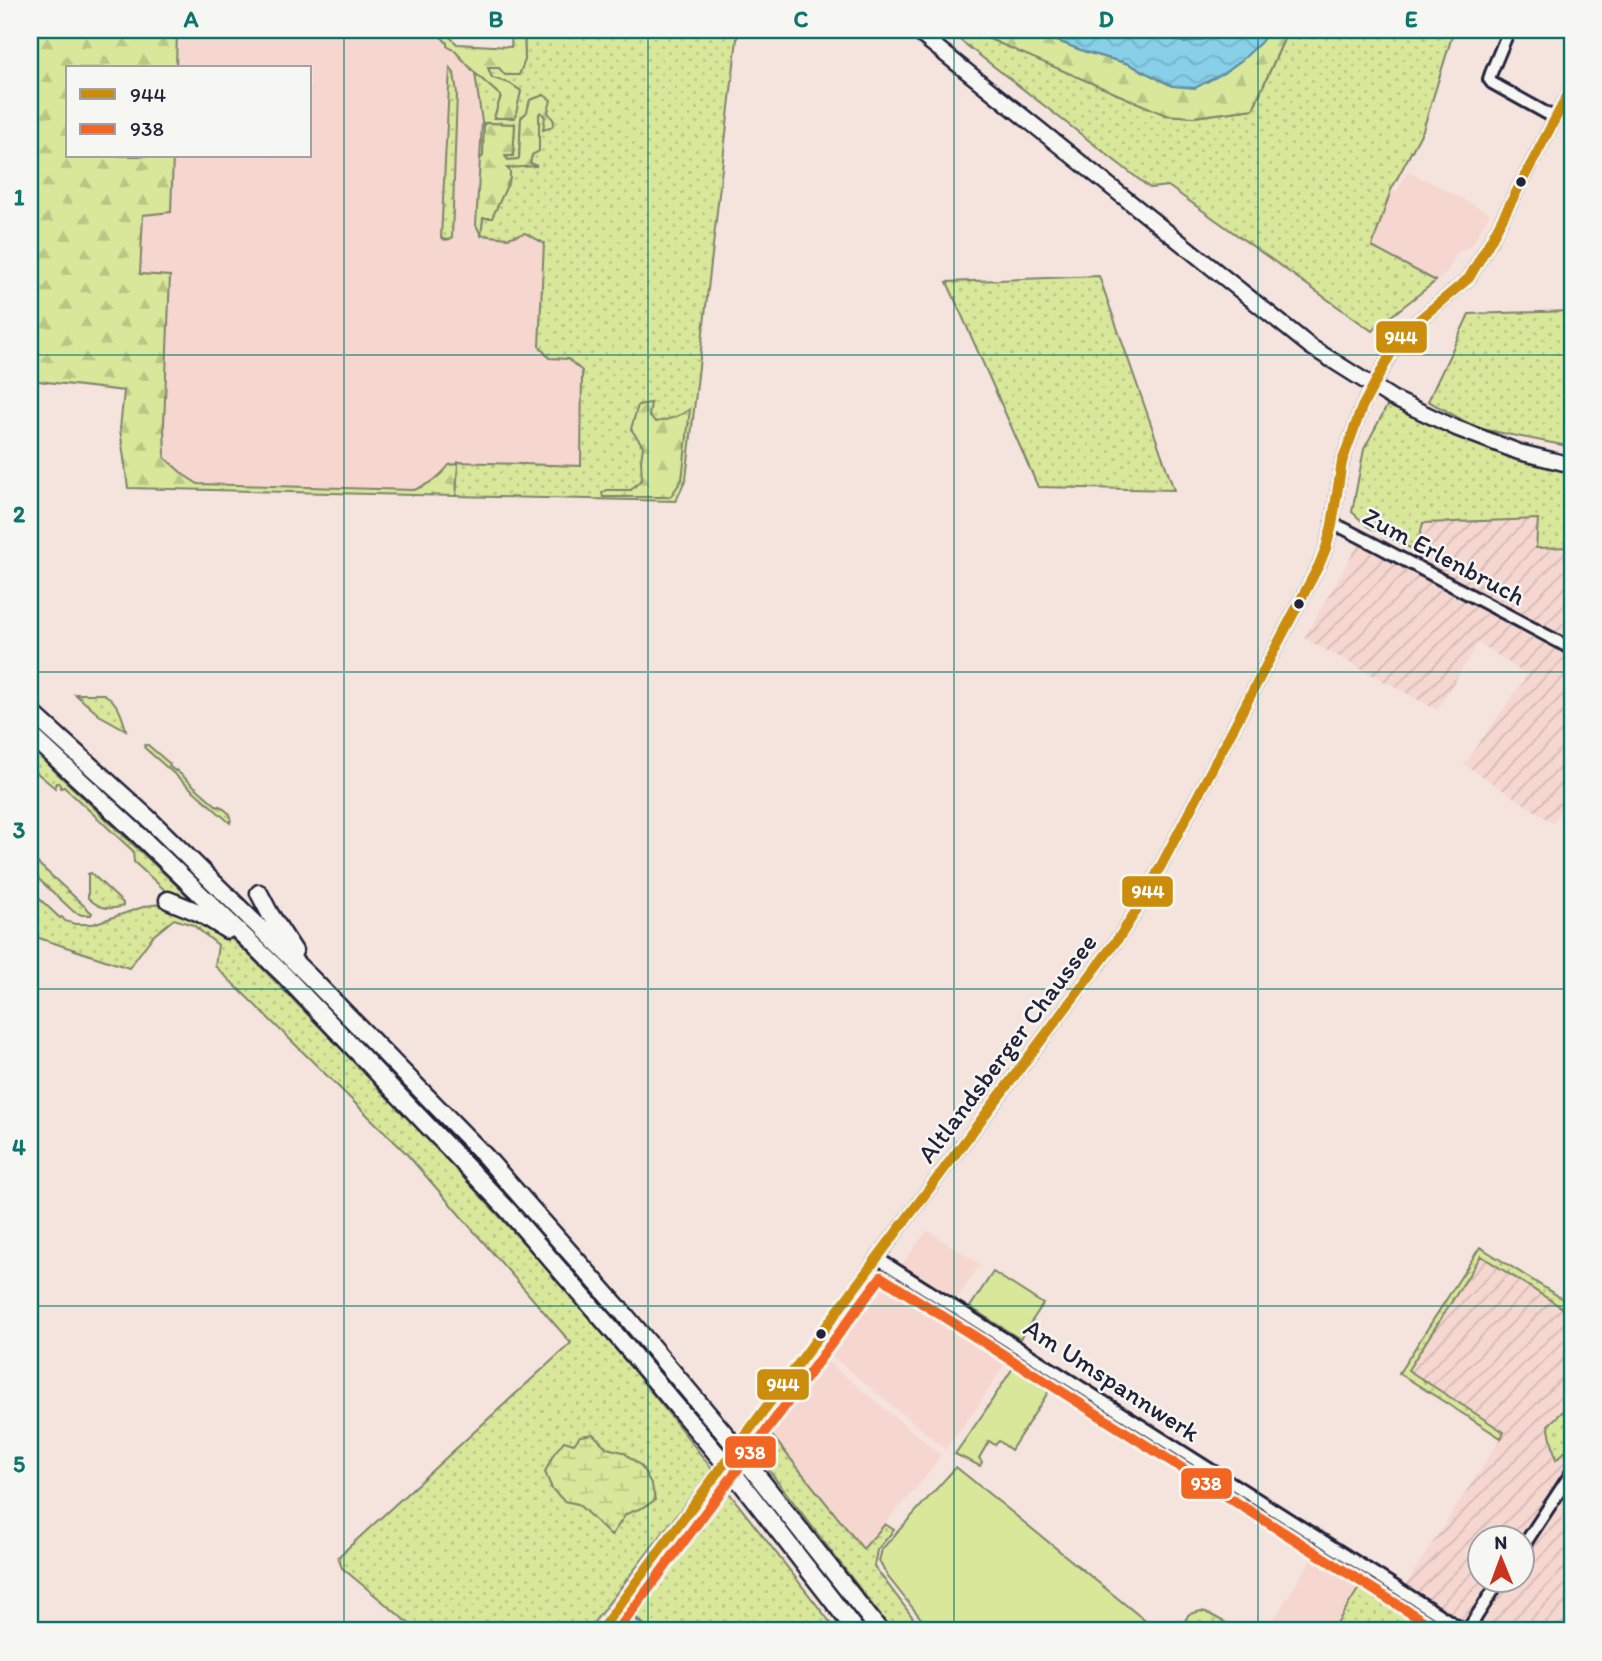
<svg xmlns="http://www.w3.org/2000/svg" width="1602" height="1661" viewBox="0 0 1602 1661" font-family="Itim,sans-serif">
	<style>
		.built { fill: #f5d7d0 }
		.industrial { fill: url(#industrial-furrows); fill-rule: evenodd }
		.grass { fill: url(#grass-dots); stroke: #7d846a; stroke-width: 2 }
		.forest { fill: url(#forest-firs); stroke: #7d846a; stroke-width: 2 }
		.wetland { fill: url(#wetland-marsh); stroke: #7d846a; stroke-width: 2 }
		.green { fill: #d8e79a; stroke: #7d846a; stroke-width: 2 }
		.water { fill: url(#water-waves); stroke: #5f8aa3; stroke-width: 2 }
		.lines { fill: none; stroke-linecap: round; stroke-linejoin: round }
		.stream { stroke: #5f8aa3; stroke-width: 2.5 }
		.minor-casing { stroke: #22223b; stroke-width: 16 }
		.major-casing { stroke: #22223b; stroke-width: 19 }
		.highway-casing { stroke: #22223b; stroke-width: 21 }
		.minor { stroke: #f6f6f2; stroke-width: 10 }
		.major { stroke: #f6f6f2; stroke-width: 14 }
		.highway { stroke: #f6f6f2; stroke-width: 16 }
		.highway-bridge-casing { stroke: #22223b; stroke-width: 21; stroke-linecap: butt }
		.highway-bridge { stroke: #f6f6f2; stroke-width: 16 }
		.bus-1-casing { stroke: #f6f6f2; stroke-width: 16 }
		.bus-2-casing { stroke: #f6f6f2; stroke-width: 16 }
		.bus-1 { stroke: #cc8c0c; stroke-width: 10 }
		.bus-2 { stroke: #f26522; stroke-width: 10 }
		.grid { fill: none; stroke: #0f766e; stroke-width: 2; stroke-opacity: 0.55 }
		.bus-dot { fill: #22223b; stroke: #f6f6f2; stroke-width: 2.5 }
		.labels { text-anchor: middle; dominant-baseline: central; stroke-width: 5; stroke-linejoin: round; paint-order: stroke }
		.street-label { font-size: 26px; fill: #22223b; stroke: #f6f6f2 }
		.line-badge { stroke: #f6f6f2; stroke-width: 2.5 }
		.badge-label { font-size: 19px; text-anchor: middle; font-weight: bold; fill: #fff }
		.neatline { fill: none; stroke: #0f766e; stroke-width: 2.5 }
		.grid-label { font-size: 23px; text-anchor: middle; font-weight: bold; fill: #0f766e }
	</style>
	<defs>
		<pattern id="industrial-furrows" width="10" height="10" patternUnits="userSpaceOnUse" patternTransform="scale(1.75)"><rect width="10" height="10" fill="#f5d7d0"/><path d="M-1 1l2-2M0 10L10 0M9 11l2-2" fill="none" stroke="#d2b8b4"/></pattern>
		<pattern id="grass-dots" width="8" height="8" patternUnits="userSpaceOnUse" patternTransform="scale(1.75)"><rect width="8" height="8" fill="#d8e79a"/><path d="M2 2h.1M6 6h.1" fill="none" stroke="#b9c686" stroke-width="1.8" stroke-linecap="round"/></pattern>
		<pattern id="forest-firs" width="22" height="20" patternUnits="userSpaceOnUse" patternTransform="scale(1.75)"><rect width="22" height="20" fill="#d8e79a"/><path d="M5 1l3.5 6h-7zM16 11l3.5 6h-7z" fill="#b9c686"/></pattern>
		<pattern id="wetland-marsh" width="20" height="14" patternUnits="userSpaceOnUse" patternTransform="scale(1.75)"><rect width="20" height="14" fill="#d8e79a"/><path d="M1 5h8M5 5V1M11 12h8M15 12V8" fill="none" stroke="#b9c686"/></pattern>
		<pattern id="water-waves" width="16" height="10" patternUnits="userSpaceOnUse" patternTransform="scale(1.75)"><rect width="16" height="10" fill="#87d0e8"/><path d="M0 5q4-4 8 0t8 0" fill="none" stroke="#74b2c8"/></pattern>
	</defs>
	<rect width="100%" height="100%" fill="#f5e4de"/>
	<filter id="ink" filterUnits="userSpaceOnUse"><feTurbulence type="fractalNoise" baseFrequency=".0143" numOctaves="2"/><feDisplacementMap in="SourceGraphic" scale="14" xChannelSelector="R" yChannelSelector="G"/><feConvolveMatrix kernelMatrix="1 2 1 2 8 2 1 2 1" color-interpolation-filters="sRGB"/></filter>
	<g filter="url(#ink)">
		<path class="built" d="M177 30H442L455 51 475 73 482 122 476 225 508 238 525 233 544 243 539 346 549 358 568 359 582 371 581 466 459 462 439 495 418 496 200 489 165 458 164 424 140 274 143 215 171 212 173 156H310V68H176Z
			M1408 171 1490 213 1472 245 1457 253 1448 271 1436 281 1372 247 1391 190 1396 192Z
			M927 1230 980 1264 957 1299 954 1315 1012 1352 979 1405 945 1449 829 1354 887 1272 902 1264Z
			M821 1356 941 1455 925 1478 863 1549 765 1427 811 1366Z
			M1314 1555 1361 1586 1332 1631H1266Z"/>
		<path class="industrial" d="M1538 519 1536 548 1572 547V792L1553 823 1464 764 1527 676 1479 642 1437 710 1304 638 1364 534 1414 555 1423 523Z
			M1480 1247 1572 1305V1631H1446L1454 1618 1404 1587 1501 1438 1399 1373ZM1480 1538H1522V1580H1480Z"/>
		<path class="grass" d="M524 30H738L686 479 676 501 456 496 458 462 581 466 582 371 568 359 549 358 539 346 544 243 525 233 508 238 481 235 483 218 506 168 535 165 530 163 532 155 539 151V114L541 112 545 117 547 111 544 95 530 100 527 112 521 118 519 159 508 160 505 156H513L515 124 485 123 483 156 480 159 482 122 475 73 501 96 494 118H514L521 91 509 83 492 78 488 67 499 68 525 60Z
			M947 30H975L987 38 1166 115 1194 117 1253 109 1288 30H1454L1423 130 1391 190 1372 247 1436 281 1372 331 1168 186 1150 188Z
			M450 68 454 73 457 93 452 238C449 240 443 241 441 237Z
			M1099 276 1174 490 1038 487 947 282Z
			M1572 311V447L1477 428 1428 401 1469 314Z
			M1388 404 1477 444 1513 456 1572 470V547L1536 548 1538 519 1423 523 1416 551 1367 526 1352 512 1364 449Z
			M75 694H104C118 702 122 715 126 730L99 715Z
			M145 745H148L170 764 169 766 175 771 176 770 218 807 220 806 230 814 231 819 230 823 147 750 144 747Z
			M30 748 204 911 169 894 134 862 133 851 64 787 61 788 59 783H56L55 788 30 767Z
			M30 856 92 913 91 915H82L74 912 30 871Z
			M91 873 123 903V906C108 911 99 908 88 898V874Z
			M30 890 60 918 62 917 65 921 75 924H93L146 906 166 903 223 931 249 955C411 1119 572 1286 712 1469L587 1631H418L342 1568 338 1557 571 1343 405 1152 215 966 218 945 193 925 174 919 153 936 129 968 30 935Z
			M1480 1247 1572 1305V1314L1481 1256 1408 1370 1504 1432 1501 1438 1399 1373Z
			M1572 1403V1445L1556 1460 1548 1425Z
			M765 1427 863 1549 885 1524 894 1530 877 1550 874 1566 923 1631H893L878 1612 750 1446 754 1439Z
			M723 1485 837 1631H652L628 1611Z
			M1362 1583 1429 1621 1422 1631H1332Z
			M1201 1611 1206 1612 1228 1624 1227 1625 1230 1627 1229 1631H1186L1181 1627 1189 1614Z"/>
		<path class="forest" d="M30 30H177L176 68H68V156H173L171 212 143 215 140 274 170 276 164 424 165 458 184 475 198 484 414 490C429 484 439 478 449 465L458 464 456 496 128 488 120 429 124 391 30 380Z
			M435 30H443L457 44 511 47 512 30H524L525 60 519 75H505L499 68H488L492 78 509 83 521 91 515 118H494L501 96 475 73 455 51 447 46V43Z
			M976 30H1029L1086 52 1129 64 1172 86 1260 43 1270 30H1288L1253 109 1194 117 1166 115 987 38Z
			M1149 30H1223L1214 37 1185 43Z
			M544 95 551 100 548 112 554 121 552 127 543 130 545 117 541 112 539 114V151L532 155 530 163 537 166 507 168 510 171V179L492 218H483L481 235 476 225 480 159 483 156 484 123 515 124 513 156H505L508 160 519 159 521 118 527 112 530 100Z
			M651 403 649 416 656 422C669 420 679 417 690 409L682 480 670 497H603L602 493 607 490H631L642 479 641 461 643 446 631 429 638 405Z"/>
		<path class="wetland" d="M593 1434 607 1448 623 1452 641 1466 652 1485 655 1500 644 1507 626 1514 611 1536 578 1504 564 1501 552 1489 545 1472 553 1455 564 1441 574 1444 580 1436Z"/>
		<path class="green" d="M993 1272 1043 1304 1020 1339 970 1307Z
			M1020 1357 1056 1380 1011 1450 999 1441 995 1445 989 1441 979 1458 982 1462 980 1466 955 1454 985 1411Z
			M956 1467 1158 1631H931L888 1577 879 1561 882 1549Z"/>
		<path class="water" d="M1029 30H1149L1185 43 1214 37 1223 30H1270L1260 43 1242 60 1224 73 1195 88 1172 86 1129 64 1086 52Z"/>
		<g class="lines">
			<path class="stream" d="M627 1606 636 1593
				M627 1612 649 1631"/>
			<g class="minor-casing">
				<path id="minor" d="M1509 30 1491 73 1489 79 1492 83 1555 118
					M1332 525 1343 528 1374 544 1572 649
					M877 1258 1465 1631
					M1522 1548 1572 1472
					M600 1631 812 1347 877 1258 1120 936 1143 900 1319 565 1326 548 1332 525 1342 462 1362 407 1397 342 1409 328 1469 278 1492 238 1572 87
					M1467 1631 1500 1580"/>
			</g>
			<g class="major-casing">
				<path id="major" d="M915 30 1311 347 1392 398 1456 428 1519 452 1572 465"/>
			</g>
			<g class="highway-casing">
				<path id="highway" d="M30 711 149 819 313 980 484 1155 625 1315 730 1440
					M30 734 139 835 285 976 506 1208 612 1330 717 1454
					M259 893 270 914 294 951
					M168 900 200 913 227 930
					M745 1460 880 1631
					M735 1475 856 1631"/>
			</g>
			<use href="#minor" class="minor"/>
			<use href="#major" class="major"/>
			<use href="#highway" class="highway"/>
			<g class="highway-bridge-casing">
				<path id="highway-bridge" d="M730 1440 745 1460
					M717 1454 735 1475"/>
			</g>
			<use href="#highway-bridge" class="highway-bridge"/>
			<g class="bus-1-casing">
				<path id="bus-1" d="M600 1631 877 1258 1120 936 1143 900 1319 565 1326 548 1332 525 1342 462 1362 407 1397 342 1409 328 1469 278 1492 238 1572 87"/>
			</g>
			<g class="bus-2-casing">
				<path id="bus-2" d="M617 1631 881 1277 1439 1631"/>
			</g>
			<use href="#bus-1" class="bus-1"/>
			<use href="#bus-2" class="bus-2"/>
		</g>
	</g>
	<path class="grid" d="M344 30V1631M648 30V1631M954 30V1631M1258 30V1631M30 355H1572M30 672H1572M30 989H1572M30 1306H1572"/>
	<g class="bus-dot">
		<circle cx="1521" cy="182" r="6"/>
		<circle cx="1299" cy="604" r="6"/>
		<circle cx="821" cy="1334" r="6"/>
	</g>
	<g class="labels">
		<g class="street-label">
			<text transform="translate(1444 556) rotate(28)">Zum Erlenbruch</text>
			<text transform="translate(1007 1048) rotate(-53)">Altlandsberger Chaussee</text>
			<text transform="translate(1112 1380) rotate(33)">Am Umspannwerk</text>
		</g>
	</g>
	<g class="line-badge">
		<rect x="1375" y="320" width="53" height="34" rx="7" fill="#cc8c0c"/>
		<rect x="1121" y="875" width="53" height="33" rx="7" fill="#cc8c0c"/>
		<rect x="756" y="1368" width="54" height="33" rx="7" fill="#cc8c0c"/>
		<rect x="724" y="1435" width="53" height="34" rx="7" fill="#f26522"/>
		<rect x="1180" y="1467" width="53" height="33" rx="7" fill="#f26522"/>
	</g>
	<g class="badge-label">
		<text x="1401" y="344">944</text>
		<text x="1148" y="898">944</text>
		<text x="783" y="1391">944</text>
		<text x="750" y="1459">938</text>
		<text x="1206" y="1490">938</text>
	</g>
	<rect width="1602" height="1661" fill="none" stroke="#f6f6f2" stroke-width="77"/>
	<rect x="66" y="66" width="245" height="91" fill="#f6f6f2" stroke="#a1a1a9" stroke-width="2"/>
	<rect x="80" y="89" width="35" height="10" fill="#cc8c0c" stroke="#a1a1a9" stroke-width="2"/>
	<text x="130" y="102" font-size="21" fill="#22223b">944</text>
	<rect x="80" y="124" width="35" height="10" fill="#f26522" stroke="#a1a1a9" stroke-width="2"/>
	<text x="130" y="136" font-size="21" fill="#22223b">938</text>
	<g transform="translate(1501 1559) rotate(359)"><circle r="33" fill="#f6f6f2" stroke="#a1a1a9" stroke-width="2"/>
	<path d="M0-5L12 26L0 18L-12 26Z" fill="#c8321e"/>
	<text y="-10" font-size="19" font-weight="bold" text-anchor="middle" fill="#22223b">N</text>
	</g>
	<rect x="38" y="38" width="1526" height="1584" class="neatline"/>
	<g class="grid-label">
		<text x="191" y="27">A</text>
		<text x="496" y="27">B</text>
		<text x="801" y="27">C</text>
		<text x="1106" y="27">D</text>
		<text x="1411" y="27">E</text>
		<text x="19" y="205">1</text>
		<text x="19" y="522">2</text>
		<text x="19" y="838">3</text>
		<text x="19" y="1155">4</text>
		<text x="19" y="1472">5</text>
	</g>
</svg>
